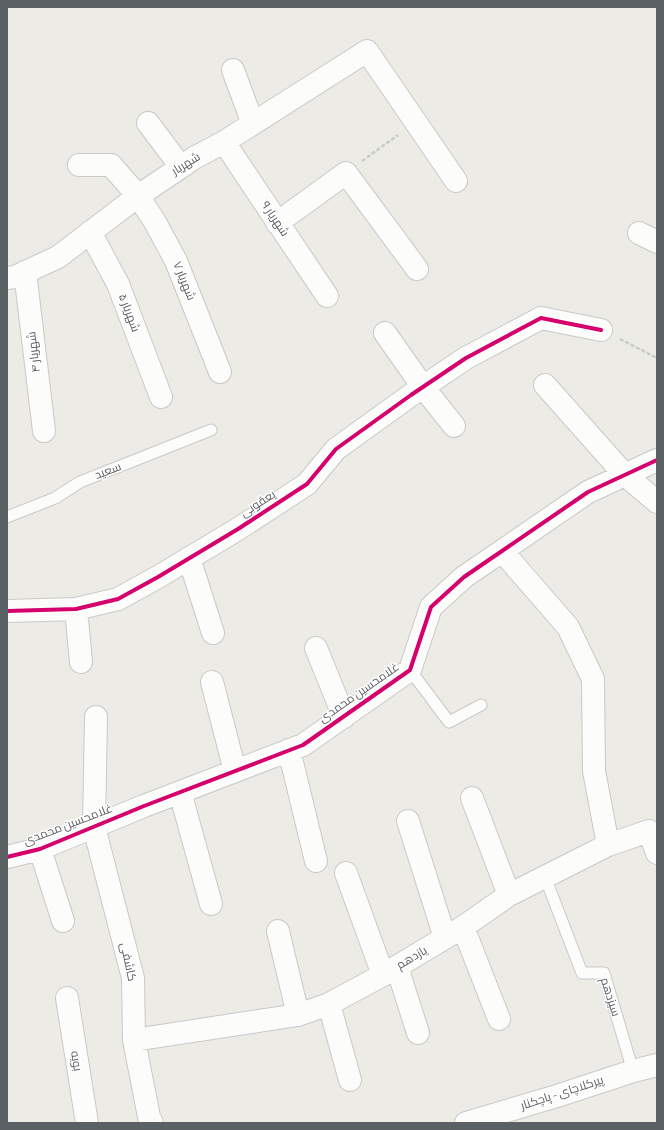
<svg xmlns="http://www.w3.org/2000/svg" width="664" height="1130" viewBox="0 0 664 1130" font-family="'Sofia Sans Condensed',Cairo,sans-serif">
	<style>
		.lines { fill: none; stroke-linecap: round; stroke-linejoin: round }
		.service-casing { stroke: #c9c9c8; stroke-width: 13 }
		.minor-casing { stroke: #c9c9c8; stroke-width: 24 }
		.path { stroke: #c8cdca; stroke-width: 2.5; stroke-dasharray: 4 2; stroke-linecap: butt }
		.service { stroke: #fcfcfb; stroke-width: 11 }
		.minor { stroke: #fcfcfb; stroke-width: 22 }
		.cycleway-casing { stroke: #fff; stroke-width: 6 }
		.cycleway { stroke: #d6006c; stroke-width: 4 }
		.labels { text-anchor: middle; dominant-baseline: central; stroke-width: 3; stroke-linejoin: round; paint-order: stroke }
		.street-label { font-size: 12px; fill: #5b6065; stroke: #fff }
	</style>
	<rect width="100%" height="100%" fill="#ecebe6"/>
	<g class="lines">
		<g class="service-casing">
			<path id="service" d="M7 517 55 498 80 482 211 430
				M410 670 449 722 481 705
				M545 877 582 973H604L633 1071"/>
		</g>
		<g class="minor-casing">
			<path id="minor" d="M233 70 253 124
				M148 123 181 167
				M224 142 327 296
				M79 165H111L138 196 155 222 176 261 220 372
				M277 223 346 173 417 269
				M90 232 118 284 161 397
				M639 233 657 242
				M25 272 44 431
				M7 278 15 277 58 257 138 196 181 167 194 158 224 142 367 51 456 181
				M385 333 423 387 454 426
				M545 385 624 474 657 502
				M502 551 568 627 593 679 594 771 608 845
				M189 558 213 633
				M76 609 81 662
				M7 611 76 609 118 599 158 577 238 529 307 484 336 449 411 395 466 358 541 318 601 330
				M316 648 344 717
				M212 682 235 771
				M96 717 94 827 133 978 134 1040 149 1117 152 1123
				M289 750 316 861
				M180 792 211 904
				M472 798 509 895
				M408 821 445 938
				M40 849 63 921
				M7 857 40 849 144 806 303 745 410 670 431 607 464 577 588 492 657 460
				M346 873 383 975
				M463 927 499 1019
				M278 931 298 1015
				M397 967 418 1033
				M67 998 87 1123
				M329 1004 350 1080
				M134 1040 298 1015 329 1004 383 975 463 927 509 895 608 845 649 831 657 853
				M466 1123 557 1096 633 1071 657 1065"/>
		</g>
		<path class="path" d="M362 161 398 135
			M620 339 657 358"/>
		<use href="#service" class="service"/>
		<use href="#minor" class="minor"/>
		<g class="cycleway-casing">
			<path id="cycleway" d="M7 611 76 609 118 599 158 577 238 529 307 484 336 449 411 395 466 358 541 318 601 330
				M7 857 40 849 144 806 303 745 410 670 431 607 464 577 588 492 657 460"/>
		</g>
		<use href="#cycleway" class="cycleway"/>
	</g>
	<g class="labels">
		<g class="street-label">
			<text transform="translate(186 164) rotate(-32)">شهریار</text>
			<text transform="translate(275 219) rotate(56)">شهریار ۹</text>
			<text transform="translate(184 281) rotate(68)">شهریار ۷</text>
			<text transform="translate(129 313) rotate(69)">شهریار ۵</text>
			<text transform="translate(34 352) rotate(-97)">شهریار ۴</text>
			<text transform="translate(108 471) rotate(-21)">سعید</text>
			<text transform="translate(258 504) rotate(-33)">یعقوبی</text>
			<text transform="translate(359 693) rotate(-35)">غلامحسین محمدی</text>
			<text transform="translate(68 825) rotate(-21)">غلامحسین محمدی</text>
			<text transform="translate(412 958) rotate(-31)">یازدهم</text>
			<text transform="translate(128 962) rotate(78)">کاشفی</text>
			<text transform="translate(610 997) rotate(72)">سیزدهم</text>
			<text transform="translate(76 1061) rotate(81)">بویه</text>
			<text transform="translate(562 1093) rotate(-18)">پیرکلاچای - پاچکنار</text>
		</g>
	</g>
	<rect width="664" height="1130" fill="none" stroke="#5b6065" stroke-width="16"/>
</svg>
